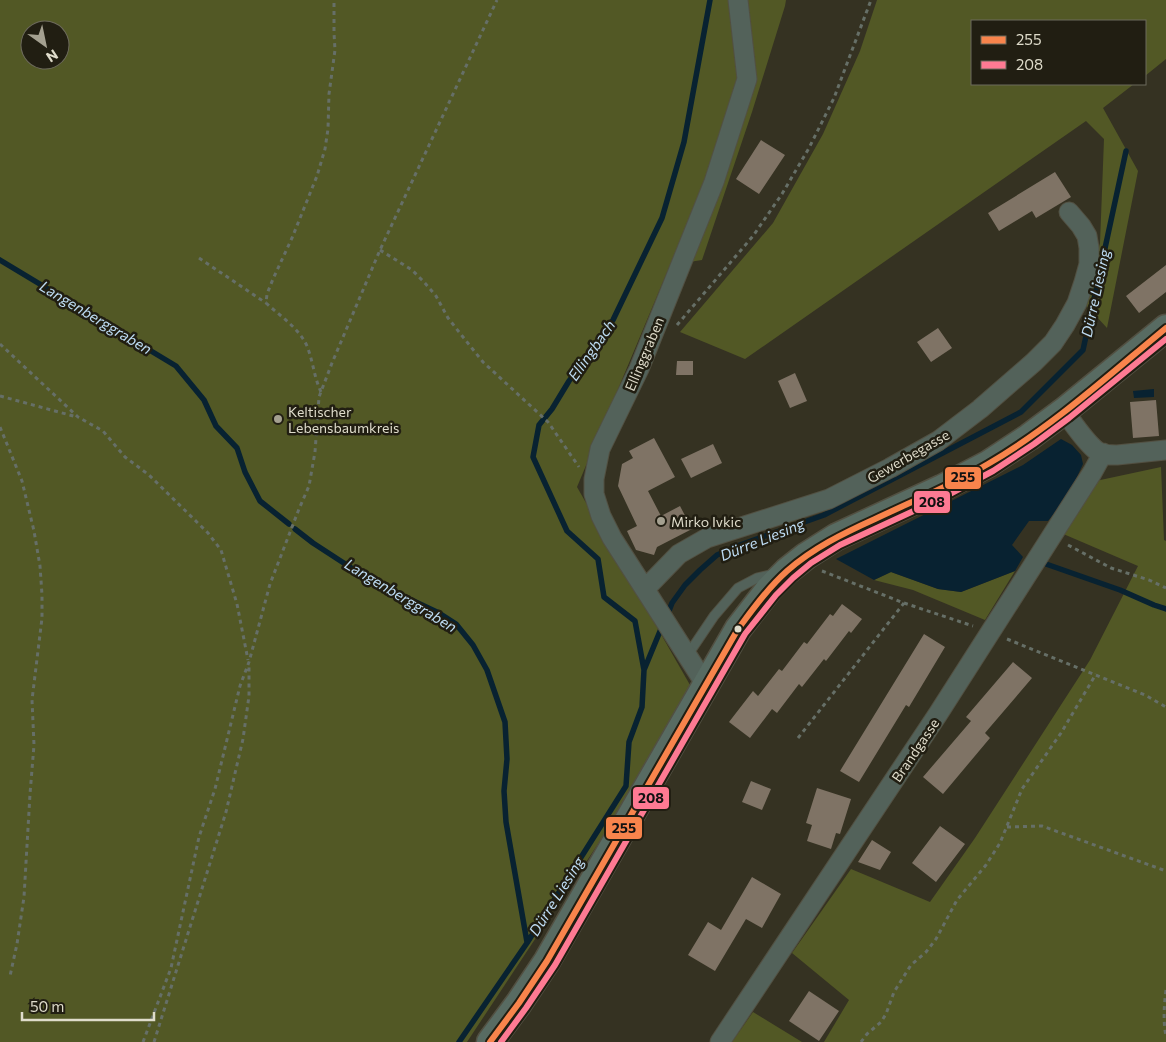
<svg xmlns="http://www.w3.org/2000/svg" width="1166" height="1042" viewBox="0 0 1166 1042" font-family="Commissioner,sans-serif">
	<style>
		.green { fill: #525825; fill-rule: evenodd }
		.water { fill: #082231 }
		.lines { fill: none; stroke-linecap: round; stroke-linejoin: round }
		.stream { stroke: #082231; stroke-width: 5.5 }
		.building { fill: #7f7365 }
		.service-casing { stroke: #525042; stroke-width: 11 }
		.minor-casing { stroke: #525042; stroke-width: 21 }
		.secondary-casing { stroke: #525042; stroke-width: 29 }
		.path { stroke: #666f67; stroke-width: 3; stroke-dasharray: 4 4; stroke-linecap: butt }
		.service { stroke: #53625a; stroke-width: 9 }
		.minor { stroke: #53625a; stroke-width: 19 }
		.secondary { stroke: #586b62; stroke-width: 26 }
		.bus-1-casing { stroke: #211e12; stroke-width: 10 }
		.bus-2-casing { stroke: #211e12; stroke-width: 10 }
		.bus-1 { stroke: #f8844c; stroke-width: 6 }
		.bus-2 { stroke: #fe7a93; stroke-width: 6 }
		.poi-dot { fill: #a4a090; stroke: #211e12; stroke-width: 2 }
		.bus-dot { fill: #dfdccb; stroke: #211e12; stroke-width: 2 }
		.labels { text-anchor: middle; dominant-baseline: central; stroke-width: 5; stroke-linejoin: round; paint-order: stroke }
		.street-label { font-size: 14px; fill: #dfdccb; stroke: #211e12 }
		.poi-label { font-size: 14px; fill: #dfdccb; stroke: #211e12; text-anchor: start }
		.water-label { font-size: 15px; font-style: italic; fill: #bddbf2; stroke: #211e12 }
		.line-badge { stroke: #211e12; stroke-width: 2 }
		.pale-badge-label { font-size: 14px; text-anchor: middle; font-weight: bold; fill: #111 }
	</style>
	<rect width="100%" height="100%" fill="#353222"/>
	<path class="green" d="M0 0H786L785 6 752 112 702 260 670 265 577 487 690 685 643 776 467 1042H0ZM30 30H60V60H30Z
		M877 0H1166V59L1145 76V21H972V84H1134L1103 108 1138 171 1107 328 1085 304 1100 243 1104 139 1086 121 745 359 680 332 773 223 823 134 860 51Z
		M1161 467 1164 540 1166 541V1042H824L849 1000 792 953 851 869 930 902 975 838 1090 660 1138 566 1061 533 1091 482Z
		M1015 571 985 620 913 590 874 580 891 572 938 589 961 592Z
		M753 1012 802 1042H732Z"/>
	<path class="water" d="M1154 389V397L1134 398 1133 391Z
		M1061 439 1072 445 1081 455 1083 464 1068 496 1048 521H1029L1012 545 1023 557 1015 571 961 592 938 589 891 572 874 580 836 559 1023 465Z"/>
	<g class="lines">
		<path class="stream" d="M0 260 176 366 204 400 216 426 237 448 245 472 260 501 289 524
			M295 529 313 543 356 571 405 597 439 613 456 624 473 645 487 670 505 722 507 759 504 791 506 822 527 942
			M1046 564 1120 590 1154 605 1166 609
			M667 616 672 603 685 585 700 570 717 555 740 545 824 515 1021 412 1083 350 1126 151
			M644 670 635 621 604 597 598 559 567 531 533 457 539 425 552 409 569 381 613 320 662 218 684 142 710 0
			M459 1042 527 943 626 786 629 742 642 707 644 670 663 624"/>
	</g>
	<path class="building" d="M761 140 785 155 759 194 736 179Z
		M1055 172 1071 197 1036 218 1032 211 999 231 988 213Z
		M1166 265V292L1139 313 1126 296Z
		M938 328 952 348 931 362 917 342Z
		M677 361H693V375H676Z
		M795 373 807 401 790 408 778 381Z
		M1156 400 1159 436 1133 438 1130 402Z
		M654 438 675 477 648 491 661 516 680 506 692 529 657 547 654 555 636 550 627 531 637 526 618 486 622 464 633 458 629 451Z
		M713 444 722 463 691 478 681 459Z
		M842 604 862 619 851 633 849 631 826 661 824 659 802 687 799 684 777 713 772 709 750 738 729 722 753 691 758 696 779 669 782 671 804 642 807 644 830 614 833 616Z
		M924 634 945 647 909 707 906 705 859 782 840 771Z
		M1013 662 1032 678 985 733 990 738 943 794 923 777 971 721 966 717Z
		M751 781 771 789 762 810 742 802Z
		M817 788 851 799 840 834 836 833 831 849 807 841 812 825 806 823Z
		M940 826 965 844 936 882 912 863Z
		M872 840 891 852 880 870 858 862Z
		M752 877 781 894 762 928 746 919 715 971 688 955 708 922 721 930Z
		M809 991 839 1011 819 1041 789 1021Z"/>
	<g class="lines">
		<g class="service-casing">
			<path id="service" d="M687 656 714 616 738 588 757 578 774 574"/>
		</g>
		<g class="minor-casing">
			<path id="minor" d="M1064 411C1073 423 1085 442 1097 451 1103 455 1110 455 1117 455L1166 450
				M645 589 679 554 707 538 829 499 890 468 938 441 980 409 1034 362 1053 343 1065 325 1077 303 1084 282 1089 264V248L1087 236 1081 226 1069 212
				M706 685 612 538 601 516 594 494V479L600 449 639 369 714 182 747 79 738 0
				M720 1042 938 714 1092 473 1103 453"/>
		</g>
		<g class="secondary-casing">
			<path id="secondary" d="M490 1042 519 1003 547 961 738 629 769 589 787 571 806 556 836 537 942 488 988 464 1029 437 1064 411 1166 328"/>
		</g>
		<path class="path" d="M380 250 412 270 424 282 436 296 448 318 463 337 483 362 548 422 579 467
			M199 258 266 303
			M677 325 753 236 782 194 809 148 834 98 871 0
			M0 344 78 417 103 431 125 457 149 475 208 533 221 550 237 604 248 660
			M321 392C314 377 313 361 307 346 299 328 280 316 266 303L267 294 273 279 292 238 317 176 325 149 328 129 329 94 335 50 334 33V0
			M0 396 77 417
			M0 427 22 481 34 531 40 566 42 595V618L32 700 34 745 30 794 24 897 17 944 10 976
			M1068 545 1111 568 1149 580 1166 588
			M822 571 904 603 973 626
			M1007 639 1145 695 1166 707
			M798 738 904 603
			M1007 827 1042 826 1166 871
			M1166 990C1164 1006 1163 1021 1166 1036
			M143 1042 171 968 199 837 215 789 240 686 249 662 270 584 299 509 309 486 315 452 319 397 332 363 380 250 497 0
			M154 1042 226 812 243 739 249 696V666
			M861 1042 867 1034 881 1022 886 1014 894 992 911 965 926 952 936 939 957 900 986 865 1000 843 1022 789 1061 733 1096 674"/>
		<use href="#service" class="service"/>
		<use href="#minor" class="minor"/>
		<use href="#secondary" class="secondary"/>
		<g class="bus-1-casing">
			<path id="bus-1" d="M490 1042 519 1003 547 961 738 629C753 609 768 588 787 571 813 548 844 533 875 519 913 501 952 485 988 464 1052 427 1109 375 1166 328"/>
		</g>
		<g class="bus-2-casing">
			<path id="bus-2" d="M501 1042 526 1008 555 965 745 634 776 595 793 578 811 563 840 545 946 496 993 471 1034 444 1069 418 1166 339"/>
		</g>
		<use href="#bus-1" class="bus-1"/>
		<use href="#bus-2" class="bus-2"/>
	</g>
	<g class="poi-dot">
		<circle cx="278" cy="419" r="5"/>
		<circle cx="661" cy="521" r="5"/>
	</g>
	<circle class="bus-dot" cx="738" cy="629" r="4.5"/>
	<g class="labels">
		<g class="street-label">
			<text transform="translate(644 354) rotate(-67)">Ellinggraben</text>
			<text transform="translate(908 456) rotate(-30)">Gewerbegasse</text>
			<text transform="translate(915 750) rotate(-56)">Brandgasse</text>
		</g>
		<g class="poi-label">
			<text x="288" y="411">Keltischer<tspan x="288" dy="16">Lebensbaumkreis</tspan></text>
			<text x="671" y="521">Mirko Ivkic</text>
		</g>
		<g class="water-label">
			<text transform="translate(1095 293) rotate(-78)">Dürre Liesing</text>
			<text transform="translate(96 317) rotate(31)">Langenberggraben</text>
			<text transform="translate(591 350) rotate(-55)">Ellingbach</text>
			<text transform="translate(762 539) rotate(-22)">Dürre Liesing</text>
			<text transform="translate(401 595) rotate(31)">Langenberggraben</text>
			<text transform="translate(556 896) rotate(-58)">Dürre Liesing</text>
		</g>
	</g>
	<g class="line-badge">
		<rect x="944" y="466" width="38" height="24" rx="5" fill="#f8844c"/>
		<rect x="913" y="490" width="38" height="24" rx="5" fill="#fe7a93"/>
		<rect x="632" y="786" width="38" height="24" rx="5" fill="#fe7a93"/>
		<rect x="605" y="816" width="38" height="24" rx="5" fill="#f8844c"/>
	</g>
	<g class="pale-badge-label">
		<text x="963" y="482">255</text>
		<text x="932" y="507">208</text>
		<text x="651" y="803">208</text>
		<text x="624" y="833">255</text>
	</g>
	<rect x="971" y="20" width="175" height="65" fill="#211e12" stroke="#6d6a5c"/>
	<rect x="981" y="36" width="25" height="8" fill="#f8844c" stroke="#6d6a5c"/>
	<text x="1016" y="45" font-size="15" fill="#dfdccb">255</text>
	<rect x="981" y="61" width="25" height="8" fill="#fe7a93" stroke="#6d6a5c"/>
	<text x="1016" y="70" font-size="15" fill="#dfdccb">208</text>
	<g transform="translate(45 45) rotate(147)"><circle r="24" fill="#211e12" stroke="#6d6a5c"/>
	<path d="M0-4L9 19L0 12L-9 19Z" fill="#a4a090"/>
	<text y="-8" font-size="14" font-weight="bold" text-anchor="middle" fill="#dfdccb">N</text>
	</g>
	<path d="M22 1012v8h132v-8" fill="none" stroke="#dfdccb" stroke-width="2.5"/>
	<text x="30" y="1012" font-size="15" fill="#dfdccb" stroke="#211e12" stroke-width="4" paint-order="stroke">50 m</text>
</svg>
